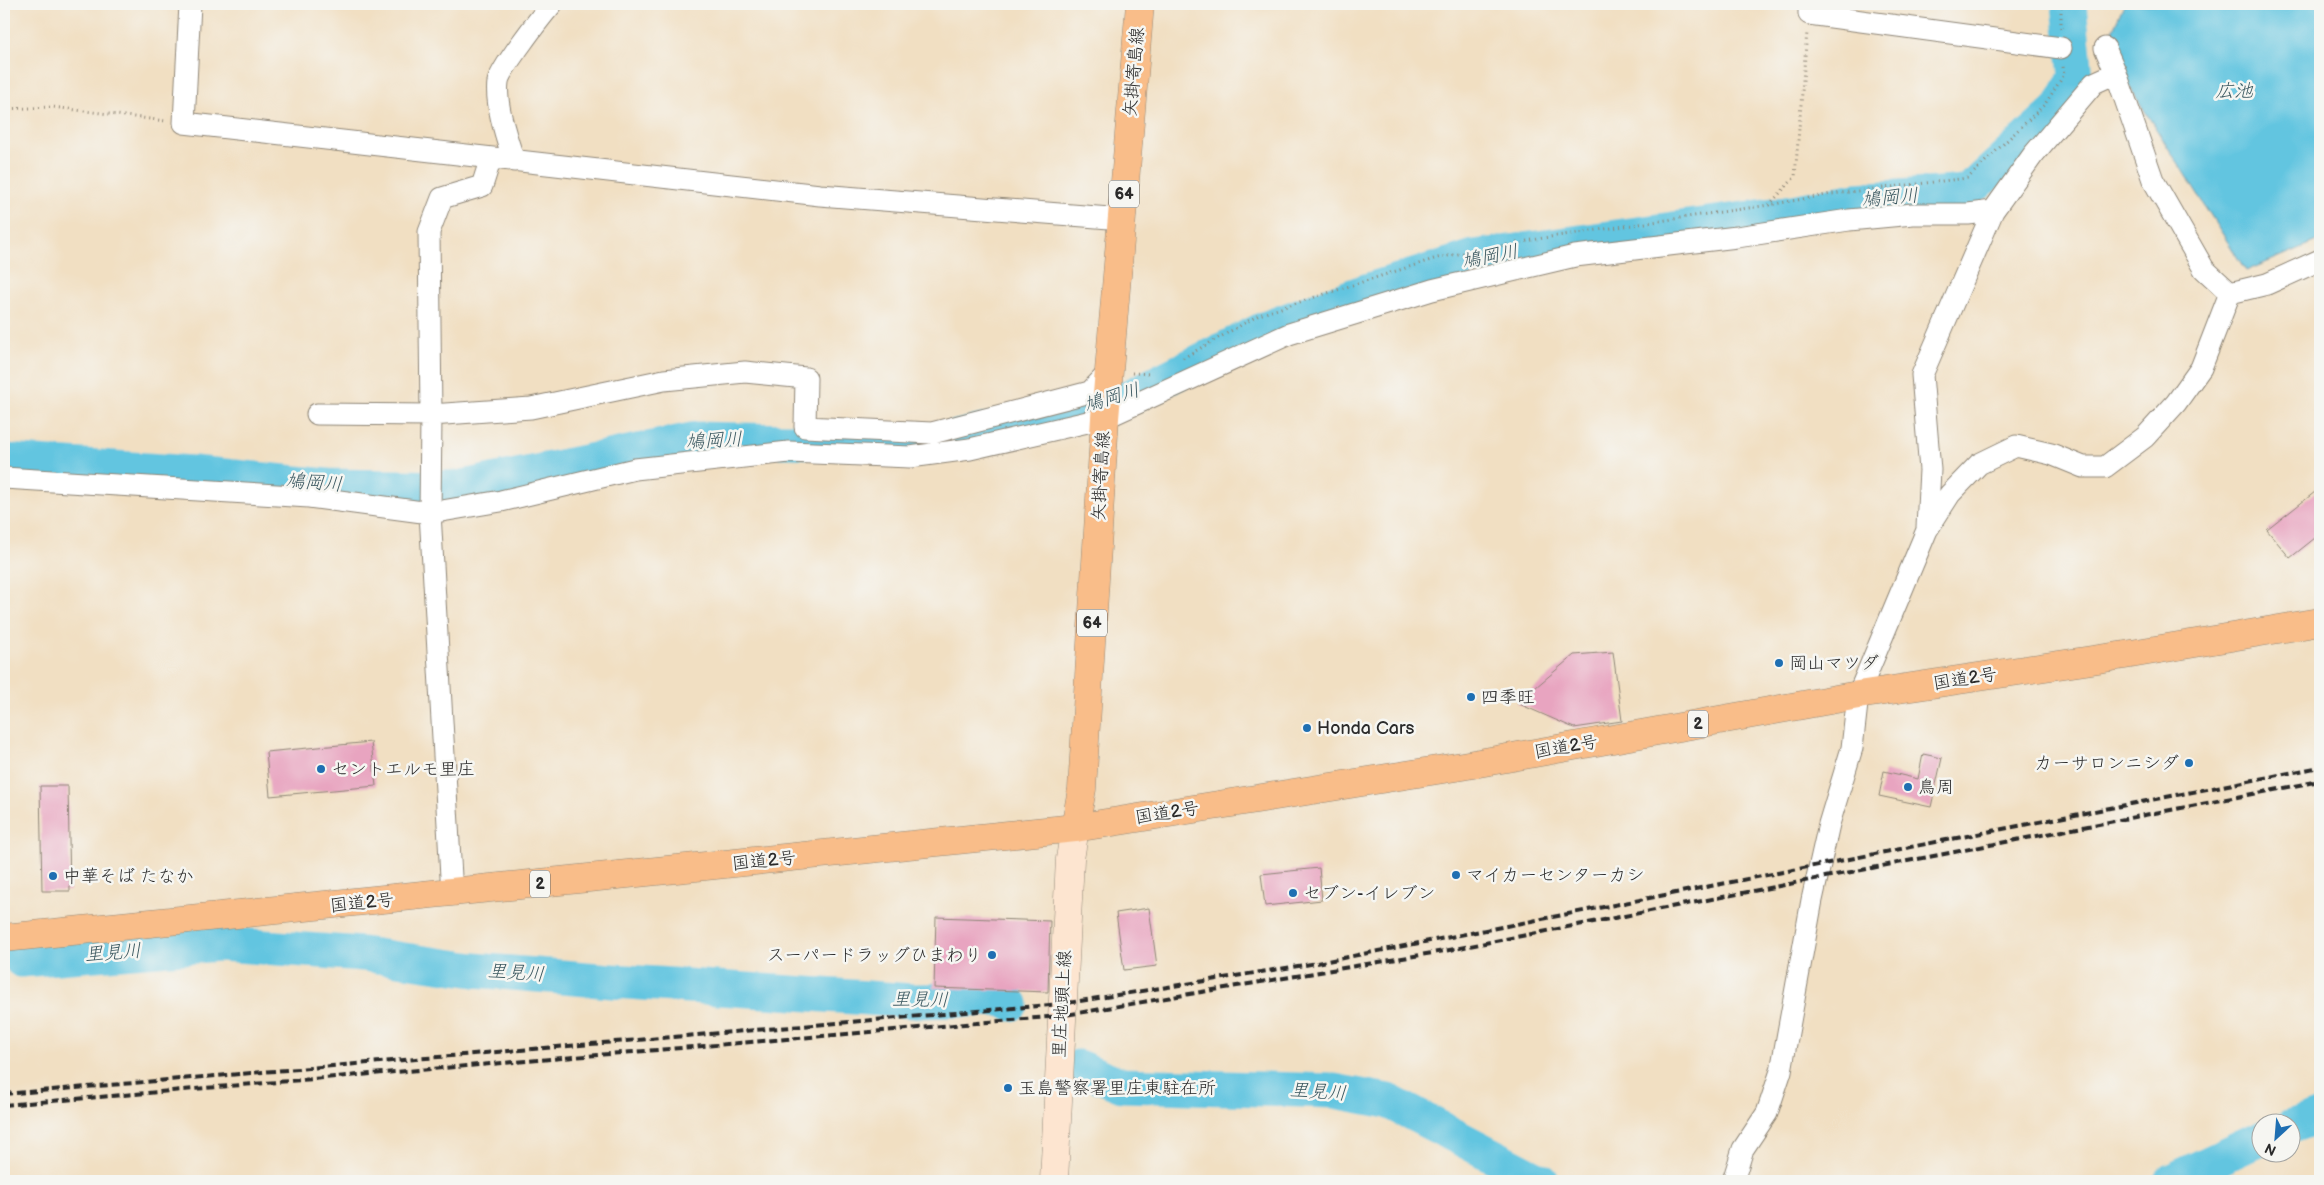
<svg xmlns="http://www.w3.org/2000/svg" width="2324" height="1185" viewBox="0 0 2324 1185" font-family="'Balsamiq Sans','Klee One',sans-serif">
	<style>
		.water { fill: #62c5e0; stroke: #467886 }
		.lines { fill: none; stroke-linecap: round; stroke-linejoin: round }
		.river { stroke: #62c5e0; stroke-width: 35 }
		.building { fill: #e8a4c0 }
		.street-casing { stroke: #8e8576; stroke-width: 23 }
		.secondary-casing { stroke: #8e8576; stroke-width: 29 }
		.primary-casing { stroke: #8e8576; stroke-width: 29 }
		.highway-casing { stroke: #8e8576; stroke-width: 29 }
		.path { stroke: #8e8576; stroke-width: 3; stroke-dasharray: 1 4; stroke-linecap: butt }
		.street { stroke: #fff; stroke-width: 21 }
		.secondary { stroke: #fde5d0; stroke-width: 28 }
		.primary { stroke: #f9bd89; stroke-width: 28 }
		.highway { stroke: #f9bd89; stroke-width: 28 }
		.rail { stroke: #2b2b2b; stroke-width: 4; stroke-dasharray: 8 4; stroke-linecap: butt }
		.poi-dot { fill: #1f6fb2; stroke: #f6f6f2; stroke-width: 2 }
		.labels { text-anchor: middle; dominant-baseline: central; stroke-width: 5; stroke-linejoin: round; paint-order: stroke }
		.shield { fill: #f6f6f2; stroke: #686867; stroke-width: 1 }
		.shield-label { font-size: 16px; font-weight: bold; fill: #2b2b2b }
		.street-label { font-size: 18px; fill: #2b2b2b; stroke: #f6f6f2 }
		.poi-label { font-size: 18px; fill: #2b2b2b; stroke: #f6f6f2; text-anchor: start }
		.water-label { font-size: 19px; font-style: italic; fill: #3c5961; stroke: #f6f6f2 }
	</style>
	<rect width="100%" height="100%" fill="#f6f6f2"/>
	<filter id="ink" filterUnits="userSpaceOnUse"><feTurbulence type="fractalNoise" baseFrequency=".02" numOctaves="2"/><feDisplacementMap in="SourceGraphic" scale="10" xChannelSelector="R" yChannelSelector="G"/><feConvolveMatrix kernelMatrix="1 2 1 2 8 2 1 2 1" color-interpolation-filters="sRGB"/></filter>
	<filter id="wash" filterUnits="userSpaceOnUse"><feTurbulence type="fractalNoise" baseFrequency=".0096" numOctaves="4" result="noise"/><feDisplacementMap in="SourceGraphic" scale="20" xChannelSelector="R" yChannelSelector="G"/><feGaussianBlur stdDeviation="1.12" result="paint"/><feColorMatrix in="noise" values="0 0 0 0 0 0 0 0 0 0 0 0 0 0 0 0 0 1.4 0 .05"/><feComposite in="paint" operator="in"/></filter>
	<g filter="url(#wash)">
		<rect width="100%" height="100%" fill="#f1dfc2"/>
		<path class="water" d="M2124 4H2320V240L2246 271 2105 48Z"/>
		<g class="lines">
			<path class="river" d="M4 461 194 473 328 486 458 488 697 439 927 444 1127 398 1264 329 1366 291 1474 257 1787 213 1856 200 1968 192 2059 109 2076 77 2069 4
				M21 960 220 944 363 954 474 970 612 981 913 1001 1003 999 1011 1004
				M1078 1067 1122 1085 1334 1091 1388 1101 1542 1181
				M2292 1126 2320 1116
				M2171 1181 2262 1138"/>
		</g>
		<g id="blocks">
			<path class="building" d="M2320 488V534L2290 558 2267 530Z
				M1613 652 1622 721 1574 728 1517 703 1574 655Z
				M371 742 376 786 270 796 266 752Z
				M1923 754 1942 758 1931 807 1879 796 1884 771 1918 779Z
				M40 786H68L70 891H42Z
				M1319 868 1322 900 1265 906 1261 874Z
				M1149 908 1157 966 1124 970 1116 913Z
				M936 917 1050 921 1048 992 934 988Z"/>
		</g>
	</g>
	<g filter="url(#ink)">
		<use href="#blocks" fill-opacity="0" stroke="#8e8576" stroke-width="1"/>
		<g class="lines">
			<g class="street-casing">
				<path id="street" d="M190 4 184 123 820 195 1122 219
					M1809 4V14L2061 48
					M2105 48 2116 73 2153 180 2204 269 2230 293 2267 284 2320 260
					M514 161C507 139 495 105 498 82 499 71 542 15 552 4
					M317 414 431 415 531 408 664 380 745 372 806 378 805 427 932 433 1090 392 1109 372
					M4 478 309 497 430 513 501 501 635 469 789 452 910 457 970 449 1105 418 1289 334 1432 290 1575 256 1737 237 1849 220 1913 214H1968L1993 211 2033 155 2094 83 2116 73
					M1927 527 1930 470 1922 375 1993 211
					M452 894 430 513 431 415 429 232 442 198 482 186 491 158
					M1733 1181 1743 1149 1767 1113 1781 1071 1812 900 1829 824 1852 748 1858 695 1927 530 1950 494 1979 464 2016 446 2051 454 2083 467H2105L2145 437 2176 403 2201 368 2230 293"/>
			</g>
			<g class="secondary-casing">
				<path id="secondary" d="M1054 1181 1070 859 1075 828"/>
			</g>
			<g class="primary-casing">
				<path id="primary" d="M1075 828 1082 789 1105 418 1140 4"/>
			</g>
			<g class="highway-casing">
				<path id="highway" d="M4 938 1075 828 1462 766 1858 695 2125 655 2320 622"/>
			</g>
			<path class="path" d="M2061 28V4
				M4 109 52 107 166 121
				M1769 205 1795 177 1807 32
				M1183 358 1259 315 1437 258 1543 238 1769 205 1832 194 1968 178 2045 104 2064 75 2063 66
				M1132 373 1151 374"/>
			<use href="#street" class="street"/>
			<use href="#secondary" class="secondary"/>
			<use href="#primary" class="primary"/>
			<use href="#highway" class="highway"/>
			<path class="rail" d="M4 1094 1061 1004 1317 963 2320 767
				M4 1105 1060 1016 1444 951 2320 781"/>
		</g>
	</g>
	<g class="poi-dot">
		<circle cx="1779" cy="663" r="5"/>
		<circle cx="1471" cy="697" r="5"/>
		<circle cx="1307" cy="728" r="5"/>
		<circle cx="2189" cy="763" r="5"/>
		<circle cx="321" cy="769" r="5"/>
		<circle cx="1908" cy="787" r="5"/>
		<circle cx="1456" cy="875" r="5"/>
		<circle cx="53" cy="876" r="5"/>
		<circle cx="1293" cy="893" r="5"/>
		<circle cx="992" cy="955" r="5"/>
		<circle cx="1008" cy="1088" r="5"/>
	</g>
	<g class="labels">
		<g class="shield">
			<rect x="1109" y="180.5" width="30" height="27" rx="4"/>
			<rect x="1077" y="609.5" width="30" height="27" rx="4"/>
			<rect x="1688" y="710.5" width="20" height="27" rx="4"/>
			<rect x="530" y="870.5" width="20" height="27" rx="4"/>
		</g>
		<g class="shield-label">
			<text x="1124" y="194">64</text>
			<text x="1092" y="623">64</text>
			<text x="1698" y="724">2</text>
			<text x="540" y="884">2</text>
		</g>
		<g class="street-label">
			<text transform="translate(1134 72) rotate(-85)">矢掛寄島線</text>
			<text transform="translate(1101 476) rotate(-87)">矢掛寄島線</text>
			<text transform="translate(1965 679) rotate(-9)">国道2号</text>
			<text transform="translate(1566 747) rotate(-10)">国道2号</text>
			<text transform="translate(1167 813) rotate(-9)">国道2号</text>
			<text transform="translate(764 861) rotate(-6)">国道2号</text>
			<text transform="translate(362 903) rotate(-6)">国道2号</text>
			<text transform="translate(1062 1004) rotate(-87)">里庄地頭上線</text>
		</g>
		<g class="poi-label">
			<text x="1789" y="663">岡山マツダ</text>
			<text x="1481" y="697">四季旺</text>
			<text x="1317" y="728">Honda Cars</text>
			<text x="2179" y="763" text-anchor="end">カーサロンニシダ</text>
			<text x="331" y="769">セントエルモ里庄</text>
			<text x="1918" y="787">鳥周</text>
			<text x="1466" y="875">マイカーセンターカシ</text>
			<text x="63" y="876">中華そば たなか</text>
			<text x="1303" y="893">セブン-イレブン</text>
			<text x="982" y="955" text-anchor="end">スーパードラッグひまわり</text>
			<text x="1018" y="1088">玉島警察署里庄東駐在所</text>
		</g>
		<g class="water-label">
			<text x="2234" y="91">広池</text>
			<text transform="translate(1890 198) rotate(-5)">鳩岡川</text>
			<text transform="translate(1490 257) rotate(-11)">鳩岡川</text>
			<text transform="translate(1112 398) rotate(-17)">鳩岡川</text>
			<text transform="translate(714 441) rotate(-3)">鳩岡川</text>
			<text transform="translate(314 483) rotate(4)">鳩岡川</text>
			<text transform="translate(113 953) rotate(-4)">里見川</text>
			<text transform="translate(516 973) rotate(4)">里見川</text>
			<text transform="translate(920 1000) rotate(1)">里見川</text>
			<text transform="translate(1318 1092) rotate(4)">里見川</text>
		</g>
	</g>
	<rect width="2324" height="1185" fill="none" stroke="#f6f6f2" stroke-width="20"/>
	<g transform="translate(2276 1138) rotate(206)"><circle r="24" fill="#f6f6f2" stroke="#a5a5a2"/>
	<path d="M0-4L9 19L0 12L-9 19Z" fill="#1f6fb2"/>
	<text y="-8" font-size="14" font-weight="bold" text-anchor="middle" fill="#2b2b2b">N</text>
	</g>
</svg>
